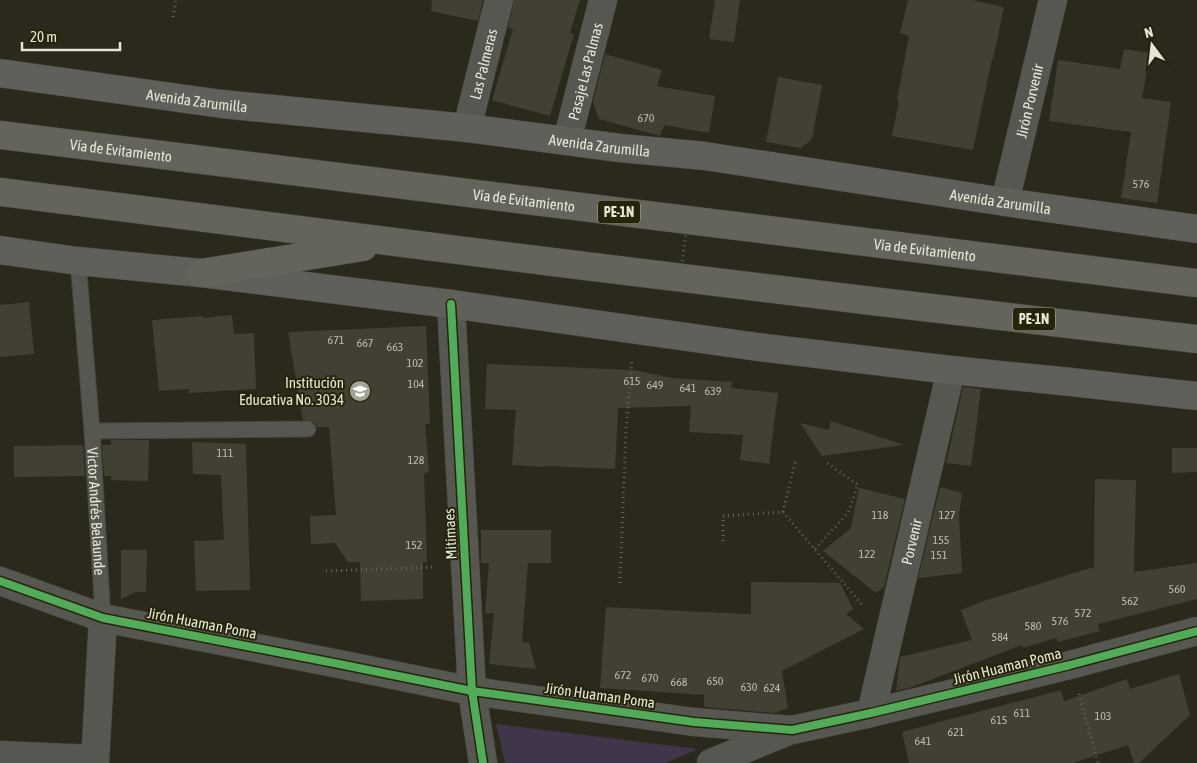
<svg xmlns="http://www.w3.org/2000/svg" width="1197" height="763" viewBox="0 0 1197 763" font-family="'Asap Condensed',sans-serif">
	<style>
		.green { fill: #40354a }
		.building { fill: #414032 }
		.lines { fill: none; stroke-linecap: round; stroke-linejoin: round }
		.service-casing { stroke: #46463b; stroke-width: 17 }
		.minor-casing { stroke: #46463b; stroke-width: 29 }
		.secondary-casing { stroke: #46463b; stroke-width: 29 }
		.motorway-casing { stroke: #46463b; stroke-width: 29 }
		.path { stroke: #64635c; stroke-width: 3; stroke-dasharray: 1 4; stroke-linecap: butt }
		.service { stroke: #575751; stroke-width: 15 }
		.minor { stroke: #575751; stroke-width: 28 }
		.secondary { stroke: #60605a; stroke-width: 28 }
		.motorway { stroke: #64645c; stroke-width: 28 }
		.path-bridge { stroke: #64635c; stroke-width: 3; stroke-dasharray: 1 4; stroke-linecap: butt }
		.cycleway-casing { stroke: #26250b; stroke-width: 11 }
		.cycleway { stroke: #51ab58; stroke-width: 8 }
		.labels { text-anchor: middle; dominant-baseline: central; stroke-width: 4; stroke-linejoin: round; paint-order: stroke }
		.number-label { font-size: 12px; fill: #bdbcae }
		.shield { fill: #26250b; stroke: #acac9a; stroke-width: 1 }
		.shield-label { font-size: 14px; font-weight: bold; fill: #e6e6d7 }
		.street-label { font-size: 15px; fill: #e6e6d7; stroke: #26250b }
		.poi-label { font-size: 15px; fill: #e6e6d7; stroke: #26250b; text-anchor: end }
	</style>
	<rect width="100%" height="100%" fill="#2a291b"/>
	<path class="green" d="M496 724 698 749 666 763H505Z"/>
	<path class="building" d="M432 0H483L478 21 431 11Z
		M514 0H580L570 33 574 34 550 116 492 100 513 29 508 28Z
		M715 0H740L734 42 709 39Z
		M908 0H972L1004 7 993 59H992L973 150 892 136 899 101 897 100 909 36 900 33Z
		M1124 49 1150 53 1142 98 1171 102 1157 203 1121 198 1131 132 1049 121 1058 60 1120 69Z
		M605 54 662 70 657 86 715 96 709 133 664 125 660 136 599 119 593 102Z
		M778 77 822 85 812 139 801 148 766 142Z
		M29 302 34 354 0 357V305Z
		M232 315 234 334 254 333 256 389 189 393V389L159 391 152 320 203 316V318Z
		M426 326 430 424H425L429 472 424 473 427 562H423V599L361 601 360 562H348L335 543 311 544 310 516 336 515 329 427H317L316 424 312 421 303 420 288 332Z
		M487 364 634 370 672 378 732 382 731 388 778 393 769 464 740 460 743 435 689 432 691 406 618 408 615 469 545 466 544 467 512 465 516 410 485 409Z
		M963 387 981 389 971 466 946 463Z
		M831 421 904 445 822 456 800 423 829 430Z
		M111 440H149L148 481 111 480V476H104L102 445H111Z
		M192 442 246 444 250 590 196 591 194 541 224 540 221 475 193 474Z
		M83 445 85 476 14 477V446Z
		M1172 448H1197V472L1172 473Z
		M1095 479 1136 480 1134 572 1197 563V599L1098 624 1100 631 1058 642 1056 638 1023 648 1022 645 912 687 896 691 900 657 972 640 961 610 984 601 1094 567Z
		M940 487 962 493 959 516 962 573 918 578Z
		M859 488 905 499 884 587 876 593 823 551 851 528Z
		M481 530H551V563H528L522 642 529 643 536 669 489 664 494 613H485L489 563H481Z
		M121 550H147L146 592H136L121 599Z
		M751 582 840 583 853 609 846 614 864 629 782 671 788 708 774 713 704 707V695L600 688 606 607 682 611 751 614Z
		M1179 674 1190 715 1139 763H1134L1128 745 1073 763H909L902 732 1061 690 1064 701 1127 679 1130 689Z"/>
	<g class="lines">
		<g class="service-casing">
			<g id="service">
				<path id="s1" d="M78 261 92 431 103 618"/>
				<path d="M92 431 308 429"/>
			</g>
		</g>
		<g class="minor-casing">
			<g id="minor">
				<path id="s2" d="M467 128 499 0"/>
				<path id="s3" d="M567 141 603 0"/>
				<path id="s4" d="M1005 202 1053 0"/>
				<path d="M451 304 472 691 483 763"/>
				<path d="M0 581 103 618 339 664 472 691 694 722 792 730 871 713 1070 665 1197 631"/>
				<path id="s5" d="M871 713 951 370"/>
				<path d="M0 755 94 759"/>
				<path d="M95 763 103 618"/>
				<path d="M711 763 786 732"/>
			</g>
		</g>
		<g class="secondary-casing">
			<g id="secondary">
				<path id="s6" d="M0 73 222 104 467 128 620 148 705 156 1005 202 1197 229"/>
				<path d="M0 250 78 261 201 273 451 304 758 347 951 370 1071 382 1197 396"/>
			</g>
		</g>
		<g class="motorway-casing">
			<g id="motorway">
				<path id="s7" d="M0 135 1197 283"/>
				<path d="M0 192 561 263 872 301 1197 339"/>
				<path d="M201 273 363 247"/>
			</g>
		</g>
		<path class="path" d="M173 17 176 0
			M783 512 796 459
			M723 541V516L783 512 864 607
			M815 549 848 513 858 485 827 463
			M326 571 436 567
			M620 583 626 429 632 359
			M1079 694 1098 763"/>
		<use href="#service" class="service"/>
		<use href="#minor" class="minor"/>
		<use href="#secondary" class="secondary"/>
		<use href="#motorway" class="motorway"/>
		<path class="path-bridge" d="M679 286 689 210"/>
		<g class="cycleway-casing">
			<path id="cycleway" d="M451 304 472 691 483 763
				M0 581 103 618 339 664 472 691 694 722 792 730 871 713 1070 665 1197 631"/>
		</g>
		<use href="#cycleway" class="cycleway"/>
	</g>
	<defs>
		<g id="school-disc" transform="scale(1.125)"><circle r="9.5" fill="#a4a495" stroke="#26250b"/><path d="M0-5L7-2L0 1L-7-2ZM-4 1L0 2.5L4 1V4Q0 6-4 4Z" fill="#fff"/></g>
	</defs>
	<g fill-rule="evenodd">
		<use href="#school-disc" x="360" y="391"/>
	</g>
	<g class="labels">
		<g class="number-label">
			<text x="646" y="118">670</text>
			<text x="1141" y="184">576</text>
			<text x="336" y="340">671</text>
			<text x="365" y="343">667</text>
			<text x="395" y="347">663</text>
			<text x="415" y="363">102</text>
			<text x="632" y="381">615</text>
			<text x="416" y="384">104</text>
			<text x="655" y="385">649</text>
			<text x="688" y="388">641</text>
			<text x="713" y="391">639</text>
			<text x="225" y="453">111</text>
			<text x="416" y="460">128</text>
			<text x="880" y="515">118</text>
			<text x="947" y="515">127</text>
			<text x="941" y="540">155</text>
			<text x="414" y="545">152</text>
			<text x="867" y="554">122</text>
			<text x="939" y="555">151</text>
			<text x="1177" y="589">560</text>
			<text x="1130" y="601">562</text>
			<text x="1083" y="613">572</text>
			<text x="1060" y="621">576</text>
			<text x="1033" y="626">580</text>
			<text x="1000" y="637">584</text>
			<text x="623" y="675">672</text>
			<text x="650" y="678">670</text>
			<text x="715" y="681">650</text>
			<text x="679" y="682">668</text>
			<text x="749" y="687">630</text>
			<text x="772" y="688">624</text>
			<text x="1022" y="713">611</text>
			<text x="1103" y="716">103</text>
			<text x="999" y="720">615</text>
			<text x="956" y="732">621</text>
			<text x="923" y="741">641</text>
		</g>
		<g class="shield">
			<rect x="598" y="200.5" width="42" height="23" rx="4"/>
			<rect x="1013" y="307.5" width="42" height="23" rx="4"/>
		</g>
		<g class="shield-label">
			<text x="619" y="212">PE-1N</text>
			<text x="1034" y="319">PE-1N</text>
		</g>
		<g class="street-label">
			<text stroke="none"><textPath href="#s2" startOffset="66">Las Palmeras</textPath></text>
			<text stroke="none"><textPath href="#s3" startOffset="72">Pasaje Las Palmas</textPath></text>
			<text stroke="none"><textPath href="#s6" startOffset="199">Avenida Zarumilla</textPath></text>
			<text stroke="none"><textPath href="#s4" startOffset="104">Jirón Porvenir</textPath></text>
			<text stroke="none"><textPath href="#s6" startOffset="604">Avenida Zarumilla</textPath></text>
			<text stroke="none"><textPath href="#s7" startOffset="122">Vía de Evitamiento</textPath></text>
			<text stroke="none"><textPath href="#s7" startOffset="528">Vía de Evitamiento</textPath></text>
			<text stroke="none"><textPath href="#s6" startOffset="1009">Avenida Zarumilla</textPath></text>
			<text stroke="none"><textPath href="#s7" startOffset="932">Vía de Evitamiento</textPath></text>
			<text stroke="none"><textPath href="#s1" startOffset="251">Victor Andrés Belaunde</textPath></text>
			<text transform="translate(450 534) rotate(-93)">Mitimaes</text>
			<text stroke="none"><textPath href="#s5" startOffset="176">Porvenir</textPath></text>
			<text transform="translate(202 623) rotate(11)">Jirón Huaman Poma</text>
			<text transform="translate(1007 666) rotate(-14)">Jirón Huaman Poma</text>
			<text transform="translate(600 695) rotate(8)">Jirón Huaman Poma</text>
		</g>
		<g class="poi-label">
			<text x="344" y="382">Institución<tspan x="344" dy="17">Educativa No. 3034</tspan></text>
		</g>
	</g>
	<g transform="translate(1152 45) rotate(345)" stroke="#26250b" stroke-width="4" paint-order="stroke">
	<path d="M0-4L9 19L0 12L-9 19Z" fill="#e6e6d7"/>
	<text y="-8" font-size="14" font-weight="bold" text-anchor="middle" fill="#e6e6d7">N</text>
	</g>
	<path d="M22 42v8h98v-8" fill="none" stroke="#e6e6d7" stroke-width="2.5"/>
	<text x="30" y="42" font-size="15" fill="#e6e6d7" stroke="#26250b" stroke-width="4" paint-order="stroke">20 m</text>
</svg>
